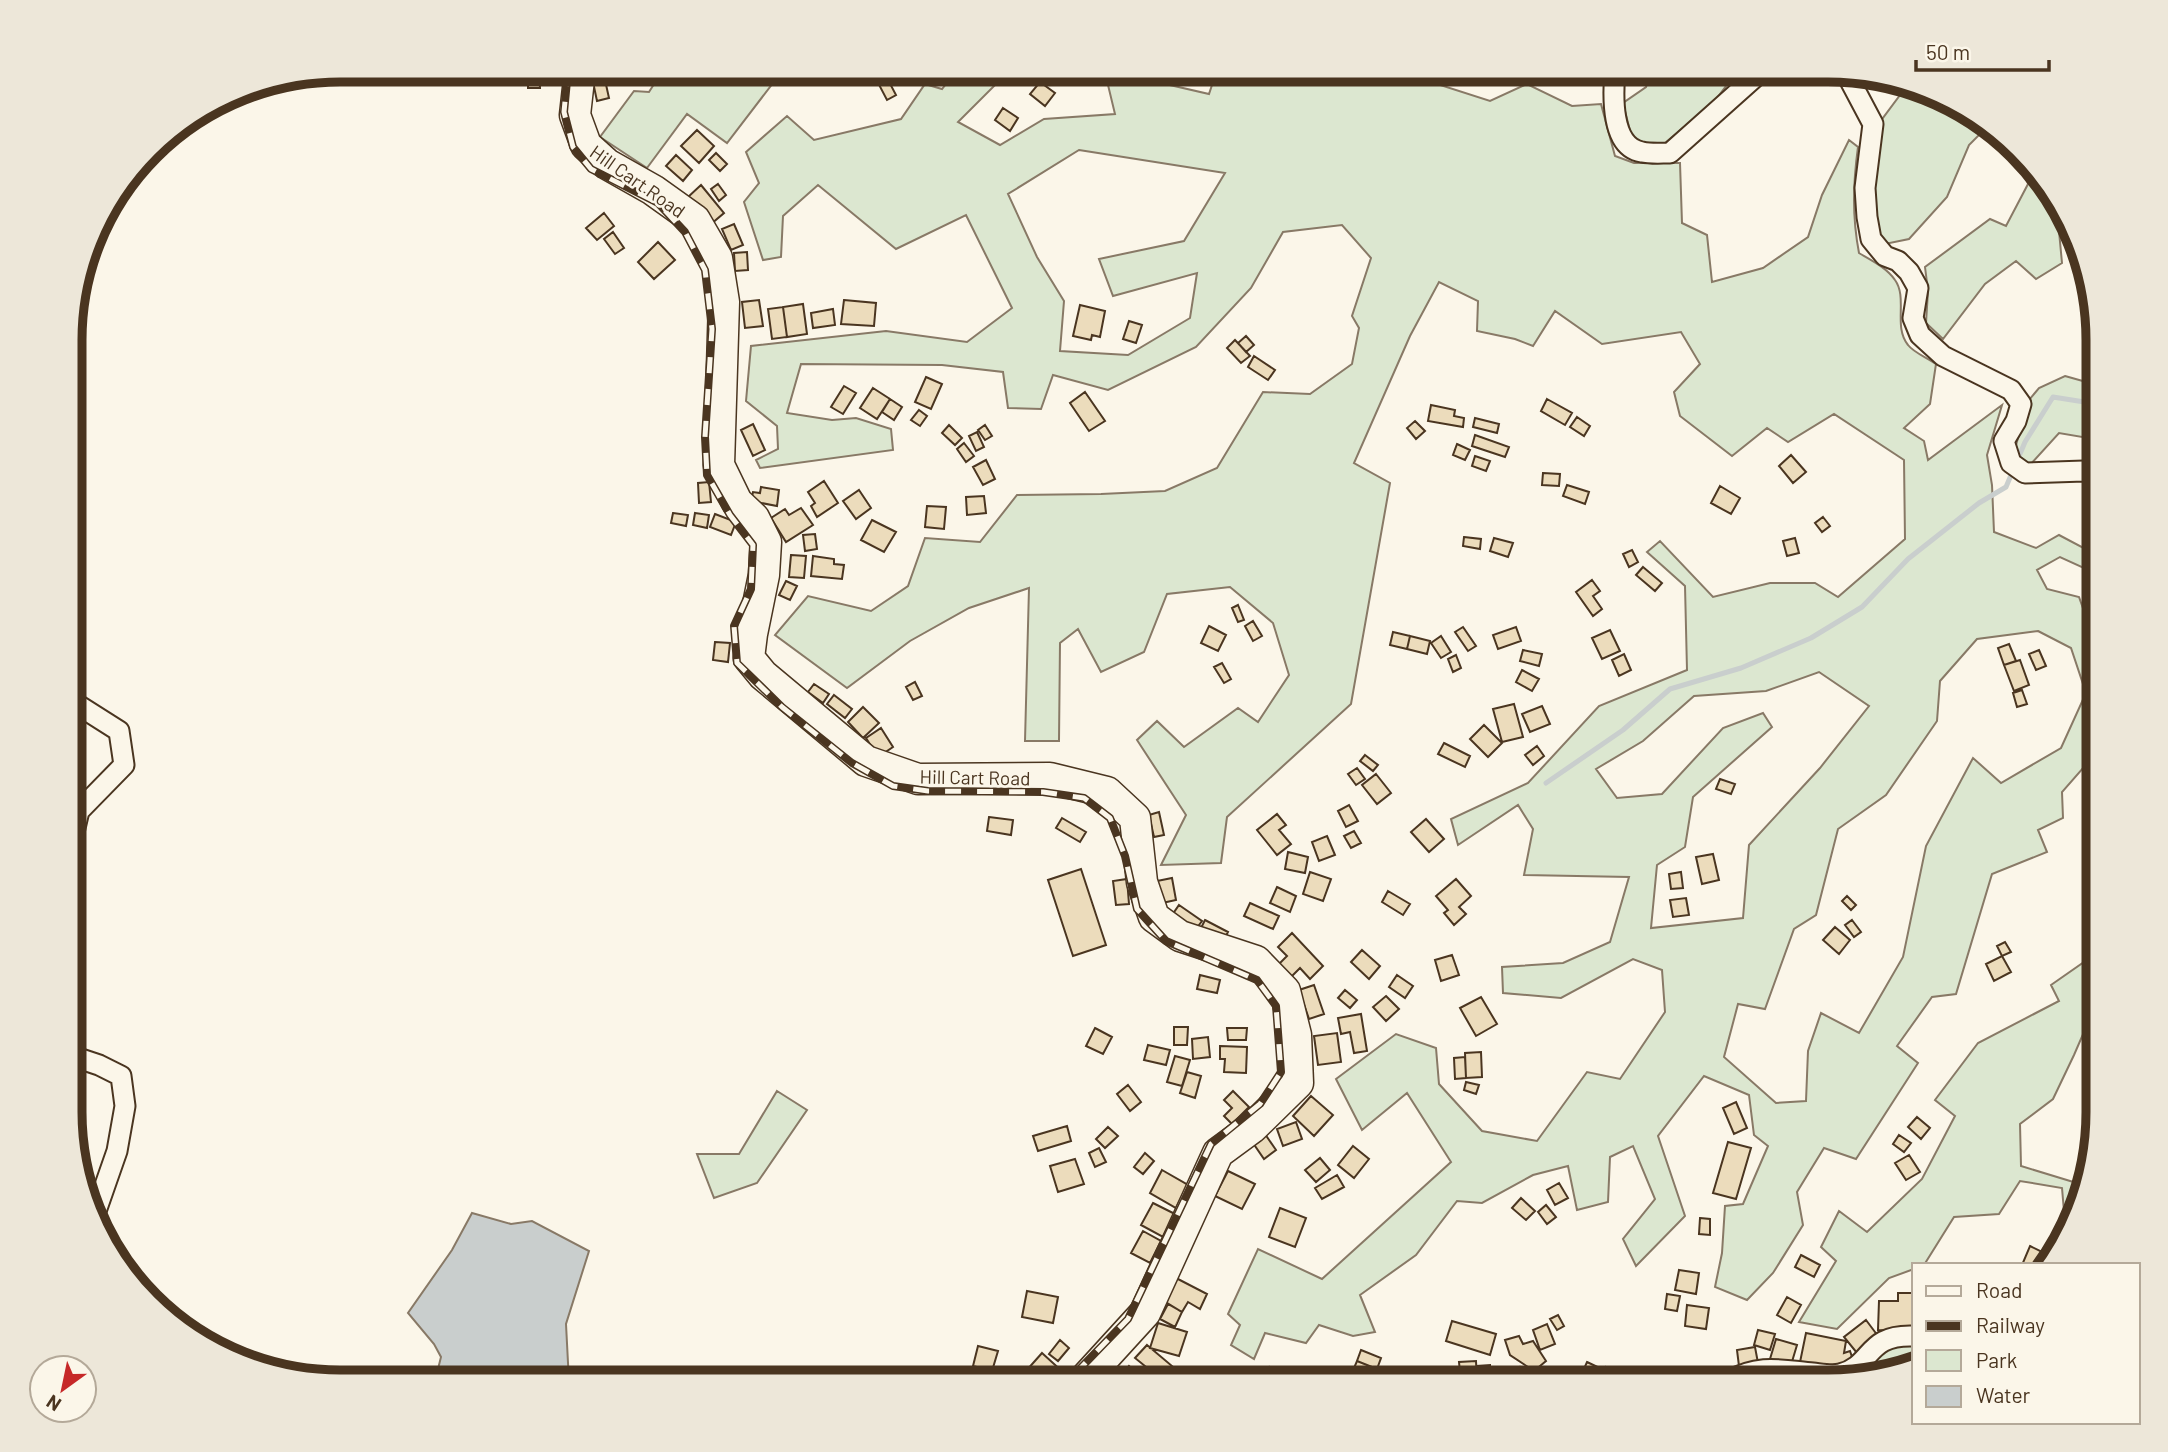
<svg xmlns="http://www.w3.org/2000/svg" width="2168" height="1452" viewBox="0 0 2168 1452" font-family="Barlow,sans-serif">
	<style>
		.green { fill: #dce7d0; stroke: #887966; stroke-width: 2; fill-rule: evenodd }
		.water { fill: #c9cecd; stroke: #887966; stroke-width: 2 }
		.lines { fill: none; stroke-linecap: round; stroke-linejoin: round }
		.stream { stroke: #c9cecd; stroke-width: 5 }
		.building { fill: #ecdcbc; stroke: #4a3520; stroke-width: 2 }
		.minor-casing { stroke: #4a3520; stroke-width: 23 }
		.highway-casing { stroke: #4a3520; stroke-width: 33 }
		.minor { stroke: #fbf6e9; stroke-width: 19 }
		.highway { stroke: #fbf6e9; stroke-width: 30 }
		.rail-casing { stroke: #4a3520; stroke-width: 8 }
		.rail { stroke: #fbf6e9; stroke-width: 5; stroke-dasharray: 16; stroke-linecap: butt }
		.labels { text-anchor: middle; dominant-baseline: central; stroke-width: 5; stroke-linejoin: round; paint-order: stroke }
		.street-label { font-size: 19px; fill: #4a3520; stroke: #fbf6e9 }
		.rim { fill: none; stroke: #4a3520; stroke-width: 9 }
	</style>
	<rect width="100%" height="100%" fill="#fbf6e9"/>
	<path class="green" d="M663 70H783L727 143 687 114 647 168 600 137 634 91 649 92Z
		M957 70H1013L1008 72 958 122 1000 145 1044 119 1115 114 1108 85 1117 70H1153L1170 85 1209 94 1217 70H1406V74L1490 101 1527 84 1572 106 1601 104 1615 156 1634 163H1680L1682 223 1707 235 1712 282 1763 268 1808 237 1822 195 1849 140 1858 147C1853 184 1852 216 1859 253 1871 260 1887 268 1895 280 1908 298 1893 327 1908 345 1914 353 1928 358 1936 364L1930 404 1904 428 1924 441 1928 460 2002 405 1987 455 1992 485 1994 532 2036 548 2059 535 2097 555V574L2060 557 2037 570 2047 589 2079 597 2097 648V761L2091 759 2062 792 2063 818 2038 830 2047 852 1992 874 1956 994 1932 997 1897 1046 1918 1063 1856 1159 1824 1148 1797 1192 1803 1225 1773 1273 1747 1300 1715 1287 1722 1253 1725 1206 1743 1204 1768 1146 1754 1135 1749 1095 1704 1076 1658 1136 1685 1216 1636 1266 1623 1239 1655 1199 1633 1146 1610 1157 1608 1202 1577 1210 1568 1166 1533 1175 1482 1203 1457 1201 1416 1255 1360 1295 1375 1332 1353 1336 1319 1325 1306 1343 1265 1333 1254 1359 1231 1345 1240 1325 1228 1314 1258 1249 1322 1279 1451 1162 1407 1093 1362 1130 1336 1079 1396 1034 1436 1048 1439 1084 1482 1131 1537 1141 1587 1072 1620 1079 1665 1012 1662 970 1633 959 1561 998 1503 993 1502 967 1563 963 1610 942 1629 877 1524 875 1533 829 1518 805 1458 845 1451 819 1528 783 1599 706 1687 670 1685 586 1647 552 1660 541 1713 597 1770 583H1815L1838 597 1905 539 1904 460 1834 414 1788 442 1767 428 1732 456 1680 416 1674 392 1700 364 1681 332 1602 344 1555 311 1533 346 1515 339 1477 331 1478 301 1439 282 1410 336 1354 463 1390 483 1351 704 1227 817 1221 863 1161 865 1186 815 1137 740 1157 721 1184 747 1238 708 1258 722 1289 675 1273 623 1230 587 1167 594 1144 652 1101 672 1078 629 1060 643 1059 741H1025L1029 588 969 608 910 641 847 688 775 635 808 596 871 611 908 586 925 538 980 542 1017 495 1101 494 1165 491 1217 468 1263 392 1310 394 1352 364 1359 328 1352 316 1371 258 1342 225 1283 232 1251 288 1196 347 1108 390 1053 375 1041 409 1008 408 1003 372 942 365 801 364 787 413 832 420 856 418 891 429 893 450 760 468 756 460 778 449 777 426 746 401 751 346 886 331 967 342 1012 308 966 215 896 249 818 185 783 216 781 257 763 260 744 202 759 183 746 152 787 116 814 140 901 119 925 84 942 89ZM1079 150 1225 173 1184 241 1099 259 1113 296 1197 273 1190 318 1128 355 1060 351 1064 301 1037 257 1008 194ZM2038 631 2071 648 2086 693 2061 748 2001 783 1973 758 1926 846 1903 957 1859 1033 1821 1013 1808 1051 1806 1101 1776 1103 1724 1057 1738 1004 1765 1009 1794 929 1816 915 1838 829 1886 795 1937 721 1940 681 1977 639ZM1819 672 1869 706 1820 768 1749 845 1743 918 1651 928 1657 865 1685 847 1693 797 1772 727 1763 713 1723 728 1662 794 1617 798 1596 769 1643 741 1694 696 1766 691Z
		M1652 70H1738L1714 102 1665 143 1641 145 1631 135 1623 103 1646 87Z
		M1909 83 1978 116 1988 126 1969 145 1947 197 1909 239 1885 244 1877 234 1869 186 1880 122Z
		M2024 164 2062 205 2068 225 2059 231 2062 263 2036 279 2016 261 1985 284 1943 339 1926 323 1928 291 1925 267 1990 219 2006 226 2028 184Z
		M2065 376 2097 385V425L2088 438 2059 433 2030 465 2014 452 2029 400 2039 388Z
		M2097 953V1002L2074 1055 2053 1099 2020 1124 2021 1166 2080 1184 2079 1209 2071 1224 2065 1223 2062 1188 2020 1181 1999 1214 1954 1217 1924 1265H1914V1269L1889 1278 1837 1329 1799 1322 1836 1261 1821 1247 1839 1211 1867 1232 1922 1179 1955 1116 1935 1100 1978 1043 2059 1001 2051 985Z
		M777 1091 807 1110 757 1183 714 1198 697 1154H739Z
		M1901 1344 1914 1345V1361L1860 1377 1885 1348Z"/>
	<path class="water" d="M472 1213 511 1224 532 1221 589 1251 566 1324 569 1382H430L436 1377 441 1357 434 1344 408 1313 452 1250Z"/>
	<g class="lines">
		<path class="stream" d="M1546 783 1623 730 1670 689 1741 668 1811 638 1862 607 1908 559 1979 503 2006 487 2025 442 2053 397 2097 404"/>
	</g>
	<path class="building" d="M528 70H539L540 88H528Z
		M543 70H556V83H543Z
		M624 70 626 83 617 84 615 72Z
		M637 70H650V77H638Z
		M885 74 896 95 887 100 876 79Z
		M605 80 609 98 597 101 593 82Z
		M1040 82 1055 93 1045 106 1030 94Z
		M1003 108 1018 118 1010 131 995 120Z
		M697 130 714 146 699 163 681 146Z
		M716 153 727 164 720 171 709 160Z
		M676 155 692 170 683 181 666 166Z
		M718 184 726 195 719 201 711 189Z
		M701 185 724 213 711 224 688 197Z
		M604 213 614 226 597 240 586 228Z
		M734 224 743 245 731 250 722 229Z
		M613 232 624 248 615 254 604 239Z
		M658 242 675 260 654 279 638 262Z
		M747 252 748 270 735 271 734 253Z
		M759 300 763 326 745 328 742 302Z
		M844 300 876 303 874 326 841 324Z
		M803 304 807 334 787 337 783 307Z
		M1080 305 1105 311 1100 337 1092 335 1091 340 1073 336Z
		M783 307 787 337 772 339 768 309Z
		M833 309 835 325 813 328 811 313Z
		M1129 321 1142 325 1136 343 1123 339Z
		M1246 336 1254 345 1246 352 1238 343Z
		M1235 340 1250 356 1241 363 1227 348Z
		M1254 356 1275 370 1268 380 1248 367Z
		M926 377 942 384 931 409 915 402Z
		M844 386 856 393 843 414 831 407Z
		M873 388 890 399 877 419 860 408Z
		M1085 392 1105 421 1089 431 1070 403Z
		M890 399 902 407 894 420 882 412Z
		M1547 399 1572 413 1565 425 1541 411Z
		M1431 405 1455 410 1454 416 1464 418 1463 427 1428 421Z
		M919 410 927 416 920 426 911 420Z
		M1577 417 1590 426 1584 436 1570 427Z
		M1475 418 1499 424 1497 433 1473 427Z
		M1415 421 1425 431 1416 439 1407 428Z
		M753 424 765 450 753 456 741 430Z
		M949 425 962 438 955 445 942 433Z
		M985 425 992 436 985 440 978 430Z
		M977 432 984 447 976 451 969 436Z
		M1475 435 1509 447 1505 457 1472 446Z
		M964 443 974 456 966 462 957 449Z
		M1457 444 1470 450 1465 460 1453 455Z
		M1791 455 1806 472 1793 483 1779 466Z
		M1475 456 1490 461 1486 471 1472 466Z
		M986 460 995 479 983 485 973 467Z
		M1543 473 1560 474 1559 486 1542 485Z
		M824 481 838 503 817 517 811 506 815 503 808 492Z
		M709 482 711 502 699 503 698 483Z
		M1567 485 1589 492 1585 504 1563 496Z
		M1720 486 1740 498 1731 514 1711 503Z
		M761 487 779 490 777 506 751 501 753 492 760 493Z
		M859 490 871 508 856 519 843 501Z
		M984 496 986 513 967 515 966 497Z
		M927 506 946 507 944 529 925 527Z
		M801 508 813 525 786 542 771 518 785 509 789 515Z
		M673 513 688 515 686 526 671 523Z
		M695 513 709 515 707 528 693 525Z
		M715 514 736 522 731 535 710 527Z
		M1823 517 1830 526 1822 532 1815 523Z
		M872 520 896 532 884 552 861 540Z
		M815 534 817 549 805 551 803 535Z
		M1464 537 1481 539 1480 549 1463 546Z
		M1494 538 1513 543 1508 557 1490 551Z
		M1795 538 1799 553 1787 556 1783 541Z
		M1632 550 1638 562 1629 567 1623 554Z
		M791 555 806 556 804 578 789 577Z
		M813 556 834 559V564L844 565 842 579 811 576Z
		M1643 567 1662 583 1655 591 1636 575Z
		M1592 580 1600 591 1593 596 1602 609 1593 616 1576 592Z
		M786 581 797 586 790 600 779 595Z
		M1238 605 1244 620 1238 622 1232 608Z
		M1253 621 1262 636 1253 641 1245 626Z
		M1209 626 1226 635 1218 651 1201 643Z
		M1463 627 1476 646 1468 651 1455 632Z
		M1516 627 1521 641 1498 649 1493 635Z
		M1610 630 1620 651 1602 659 1592 638Z
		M1393 632 1410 636 1407 649 1390 645Z
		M1410 636 1430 641 1427 654 1407 649Z
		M1441 636 1451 652 1441 658 1431 643Z
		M715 642 730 643 728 662 713 660Z
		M2009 644 2016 661 2004 665 1998 648Z
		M1523 650 1542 654 1539 666 1520 661Z
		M2039 650 2046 666 2036 670 2029 654Z
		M1624 654 1631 670 1619 676 1612 660Z
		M1456 655 1461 668 1453 672 1448 659Z
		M2020 660 2029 685 2014 691 2004 665Z
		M1222 663 1231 679 1224 683 1214 667Z
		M1522 670 1539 679 1532 691 1516 682Z
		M915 682 922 696 913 700 906 687Z
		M814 684 829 694 823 703 808 692Z
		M2022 690 2027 704 2017 707 2013 693Z
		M834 695 852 709 845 718 827 704Z
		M1514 704 1523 737 1502 742 1493 709Z
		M1542 706 1550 724 1530 732 1522 714Z
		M863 707 879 723 863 738 848 722Z
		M1484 725 1502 743 1488 757 1470 739Z
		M881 728 893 747 878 757 866 738Z
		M1444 743 1470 756 1465 767 1438 754Z
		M1537 746 1544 756 1533 765 1525 755Z
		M1365 755 1378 765 1373 771 1360 761Z
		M1357 768 1365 779 1356 785 1348 774Z
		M1376 774 1391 793 1377 804 1362 785Z
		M1720 779 1735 784 1731 794 1716 789Z
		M1349 805 1358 821 1346 827 1338 811Z
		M1159 812 1164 835 1154 837 1149 815Z
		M1277 814 1286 825 1279 830 1291 844 1277 855 1257 830Z
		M989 817 1013 820 1011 835 987 831Z
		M1062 818 1086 832 1080 842 1056 828Z
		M1426 819 1444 839 1429 852 1411 832Z
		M1354 831 1361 843 1351 848 1344 836Z
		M1327 836 1335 855 1319 861 1312 842Z
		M1288 852 1308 857 1305 873 1285 869Z
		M1713 854 1719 880 1702 884 1696 857Z
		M1081 869 1106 945 1073 956 1048 880Z
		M1310 872 1331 879 1323 901 1303 894Z
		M1681 872 1683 888 1671 889 1669 874Z
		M1172 878 1176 900 1162 903 1157 881Z
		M1127 879 1129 904 1116 905 1113 881Z
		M1456 879 1471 896 1459 907 1466 914 1454 925 1444 913 1448 910 1436 896Z
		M1277 887 1296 896 1290 912 1270 903Z
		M1388 891 1410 904 1403 915 1382 902Z
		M1847 896 1856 905 1851 910 1842 901Z
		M1686 898 1689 915 1673 917 1670 900Z
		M1250 903 1279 916 1273 929 1244 916Z
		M1179 905 1202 921 1190 937 1168 921Z
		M1205 920 1228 932 1221 945 1197 936Z
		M1852 920 1861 932 1854 937 1845 925Z
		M1835 927 1850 940 1839 954 1823 940Z
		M1292 933 1323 966 1310 979 1300 968 1290 978 1278 965 1287 956 1278 947Z
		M2005 942 2011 952 2002 956 1997 946Z
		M1362 950 1380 966 1369 979 1351 962Z
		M1452 955 1459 975 1441 981 1435 960Z
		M2002 956 2011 972 1994 981 1986 964Z
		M1200 975 1220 980 1217 993 1197 989Z
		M1397 975 1413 986 1405 998 1389 987Z
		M1314 985 1324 1014 1309 1019 1299 990Z
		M1345 990 1357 1000 1350 1008 1338 998Z
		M1386 996 1399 1009 1386 1021 1373 1007Z
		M1481 997 1497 1024 1476 1036 1460 1008Z
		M1361 1014 1367 1051 1354 1053 1350 1032 1341 1034 1338 1018Z
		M1174 1027H1188L1187 1045H1174Z
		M1095 1028 1112 1037 1103 1054 1086 1046Z
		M1227 1028H1247L1246 1040H1228Z
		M1337 1033 1341 1062 1318 1065 1314 1036Z
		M1208 1037 1210 1057 1193 1059 1192 1039Z
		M1148 1045 1170 1050 1166 1065 1144 1060Z
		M1220 1046 1247 1047 1246 1073 1224 1072 1225 1059H1220Z
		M1481 1052 1482 1077 1466 1078 1465 1053Z
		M1175 1056 1190 1060 1182 1086 1167 1082Z
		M1465 1057 1466 1078 1455 1079 1454 1058Z
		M1187 1072 1201 1076 1195 1098 1180 1093Z
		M1466 1082 1479 1085 1476 1094 1464 1090Z
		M1128 1085 1141 1102 1130 1111 1117 1094Z
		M1233 1091 1249 1107 1232 1124 1224 1116 1232 1108 1224 1100Z
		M1311 1096 1333 1115 1314 1136 1293 1116Z
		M1736 1102 1747 1128 1734 1134 1723 1108Z
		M1917 1117 1930 1128 1921 1139 1908 1127Z
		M1296 1122 1302 1139 1283 1146 1277 1129Z
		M1067 1126 1071 1141 1038 1151 1033 1136Z
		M1108 1127 1118 1136 1105 1148 1096 1139Z
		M1265 1134 1276 1150 1264 1159 1253 1143Z
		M1899 1135 1911 1143 1904 1152 1893 1144Z
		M1728 1142 1751 1148 1736 1199 1713 1193Z
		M1353 1146 1369 1159 1354 1178 1338 1165Z
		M1099 1148 1106 1162 1095 1167 1089 1153Z
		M1145 1153 1154 1161 1143 1174 1134 1167Z
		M1909 1155 1920 1172 1906 1180 1895 1163Z
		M1320 1158 1330 1170 1316 1182 1305 1170Z
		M1075 1159 1084 1184 1058 1192 1050 1166Z
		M1162 1170 1188 1185 1176 1208 1150 1193Z
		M1228 1171 1255 1184 1242 1209 1215 1196Z
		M1337 1175 1344 1187 1322 1199 1315 1188Z
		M1559 1183 1568 1198 1555 1205 1547 1190Z
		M1521 1198 1535 1211 1526 1220 1512 1208Z
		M1153 1203 1175 1214 1163 1237 1141 1225Z
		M1546 1205 1556 1217 1547 1224 1538 1212Z
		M1280 1208 1306 1218 1295 1247 1269 1237Z
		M1700 1218 1710 1219V1235L1699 1234Z
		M1143 1231 1161 1241 1150 1263 1131 1253Z
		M2030 1246 2042 1252 2044 1248 2057 1254 2050 1265H2022Z
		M1801 1255 1820 1265 1814 1277 1795 1267Z
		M1679 1270 1699 1273 1696 1294 1675 1290Z
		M1176 1278 1207 1294 1200 1309 1188 1302 1182 1312 1164 1301Z
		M1027 1291 1058 1297 1053 1323 1022 1317Z
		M1898 1293H1914V1331L1878 1330 1879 1301H1898Z
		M1667 1294 1680 1296 1677 1311 1665 1309Z
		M1787 1297 1801 1305 1791 1323 1777 1315Z
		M1168 1304 1182 1312 1175 1327 1160 1319Z
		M1687 1305 1709 1308 1706 1329 1685 1326Z
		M1558 1315 1564 1326 1557 1330 1550 1319Z
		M1866 1320 1878 1336 1857 1353 1844 1337Z
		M1452 1321 1496 1334 1490 1355 1446 1341Z
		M1158 1323 1187 1332 1179 1356 1150 1348Z
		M1547 1324 1555 1344 1540 1350 1533 1330Z
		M1758 1330 1775 1334 1770 1350 1754 1345Z
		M1806 1333 1846 1341 1844 1353 1850 1351 1853 1360 1834 1369 1799 1367Z
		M1519 1336 1523 1344 1533 1341 1546 1361 1534 1371 1510 1355 1505 1340Z
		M1776 1339 1797 1345 1791 1365 1770 1359Z
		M1060 1340 1069 1348 1058 1361 1049 1354Z
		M1147 1345 1172 1366 1161 1379 1135 1358Z
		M978 1346 998 1351 992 1371 973 1366Z
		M1755 1347 1758 1363 1739 1366 1737 1350Z
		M1361 1350 1381 1358 1377 1369 1357 1361Z
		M1042 1353 1064 1373 1056 1382H1038L1026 1371Z
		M1357 1361 1377 1369 1372 1382 1351 1375Z
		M1476 1361 1477 1382H1461L1459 1362Z
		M1587 1362 1604 1370 1599 1382H1578Z
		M1490 1365V1374L1477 1375V1366Z
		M1129 1366 1148 1382H1115Z
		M1269 1367 1273 1382H1260L1257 1369Z
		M1520 1367 1528 1375 1520 1382H1505Z
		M1606 1367 1643 1378 1642 1382H1602Z
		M1703 1369 1704 1381 1686 1382 1685 1370Z
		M1278 1376 1300 1377 1299 1382H1277Z"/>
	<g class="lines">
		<g class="minor-casing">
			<path id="minor" d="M1615 70C1613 93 1610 147 1642 152 1651 154 1661 153 1670 153L1763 70
				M1846 73 1873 124 1865 188 1867 217 1871 239 1885 256 1898 261 1909 272 1918 288 1913 318 1920 335 1943 356 2011 390 2021 404 2016 421 2004 441 2011 463 2025 473 2084 471 2097 474
				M72 706 78 705 119 731 124 765 79 811 72 841
				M72 1056 99 1065 121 1076 125 1106 117 1151 95 1214
				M1729 1381C1759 1364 1780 1370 1813 1373 1822 1374 1832 1376 1840 1374 1874 1365 1865 1334 1914 1336"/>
		</g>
		<g class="highway-casing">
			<path id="highway" d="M580 70 575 115 586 145 607 164 653 190 695 220 717 258 724 302 719 465 737 502 754 518 766 542 764 575 752 634 749 658 763 675 866 761 918 779 1050 778 1107 792 1135 818 1142 882 1154 917 1180 936 1256 961 1285 991 1296 1035 1298 1083 1252 1128 1218 1153 1145 1313 1082 1382"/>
		</g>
		<use href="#minor" class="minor"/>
		<use href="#highway" class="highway"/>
		<g class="rail-casing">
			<path id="rail" d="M568 70 564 112 573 147 591 169 658 203 685 232 705 270 712 329 705 437 707 475 730 515 753 545 751 589 734 626 737 663 782 707 852 763 893 786 928 791 1043 792 1084 798 1110 818 1125 856 1137 909 1166 941 1257 980 1276 1006 1281 1072 1260 1104 1211 1144 1128 1319 1067 1382"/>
		</g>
		<use href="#rail" class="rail"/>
	</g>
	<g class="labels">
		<g class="street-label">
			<text transform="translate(638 181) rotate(35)">Hill Cart Road</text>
			<text transform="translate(975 777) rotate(1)">Hill Cart Road</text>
		</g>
	</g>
	<path d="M0 0H2168V1452H0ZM340 82H1828A258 258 0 0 1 2086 340V1112A258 258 0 0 1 1828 1370H340A258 258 0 0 1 82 1112V340A258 258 0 0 1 340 82Z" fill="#ede7d9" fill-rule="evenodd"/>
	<path class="rim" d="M340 82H1828A258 258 0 0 1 2086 340V1112A258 258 0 0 1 1828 1370H340A258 258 0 0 1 82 1112V340A258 258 0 0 1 340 82Z"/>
	<rect x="1912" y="1263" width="228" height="161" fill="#fbf6e9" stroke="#b4a999" stroke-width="2"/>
	<rect x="1926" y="1286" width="35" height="10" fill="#fbf6e9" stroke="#b4a999" stroke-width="2"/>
	<text x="1976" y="1298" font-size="21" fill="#4a3520">Road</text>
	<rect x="1926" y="1321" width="35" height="10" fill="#4a3520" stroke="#b4a999" stroke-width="2"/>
	<text x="1976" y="1333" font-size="21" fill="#4a3520">Railway</text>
	<rect x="1926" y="1350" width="35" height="21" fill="#dce7d0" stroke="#b4a999" stroke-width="2"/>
	<text x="1976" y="1368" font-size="21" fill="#4a3520">Park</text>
	<rect x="1926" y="1386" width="35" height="21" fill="#c9cecd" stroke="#b4a999" stroke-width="2"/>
	<text x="1976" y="1403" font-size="21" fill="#4a3520">Water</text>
	<g transform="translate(63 1389) rotate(213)"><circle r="33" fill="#fbf6e9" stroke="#b4a999" stroke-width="2"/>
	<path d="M0-5L12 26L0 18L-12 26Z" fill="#c62828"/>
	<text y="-10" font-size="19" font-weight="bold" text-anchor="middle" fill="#4a3520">N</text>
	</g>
	<path d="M1916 60v10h133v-10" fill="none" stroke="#4a3520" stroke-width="3.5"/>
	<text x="1926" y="60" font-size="21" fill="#4a3520" stroke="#fbf6e9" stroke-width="5" paint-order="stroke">50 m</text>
</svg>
